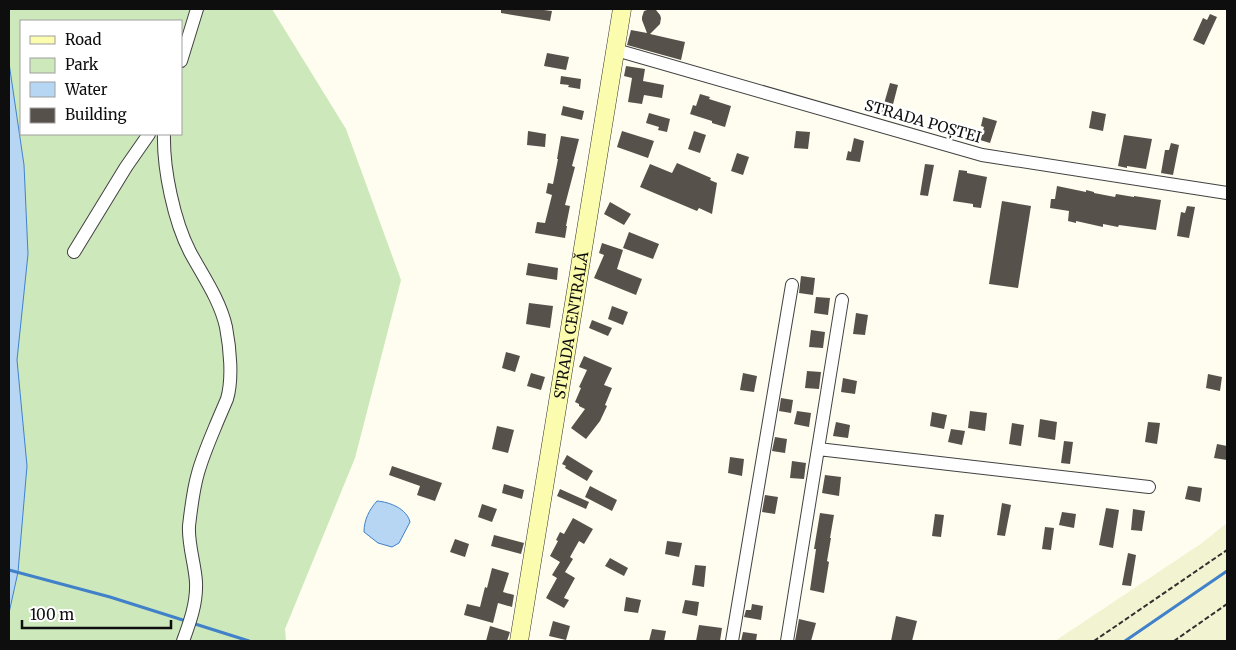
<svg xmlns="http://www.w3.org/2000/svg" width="1236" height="650" viewBox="0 0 1236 650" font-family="Merriweather,serif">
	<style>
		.farmland { fill: #f2f4d1 }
		.green { fill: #cde8bb; fill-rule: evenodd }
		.water { fill: #b7d6f4; stroke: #4081c9 }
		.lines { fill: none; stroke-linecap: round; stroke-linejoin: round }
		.stream { stroke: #4081c9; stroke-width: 3 }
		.building { fill: #57514b }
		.street-casing { stroke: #414141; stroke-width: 14 }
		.secondary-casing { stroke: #303030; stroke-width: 19 }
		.path { stroke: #303030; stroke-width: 2; stroke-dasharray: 5 2.5; stroke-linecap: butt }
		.street { stroke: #fff; stroke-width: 12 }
		.secondary { stroke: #fbfcae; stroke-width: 18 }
		.labels { text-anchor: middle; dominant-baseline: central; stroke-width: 5; stroke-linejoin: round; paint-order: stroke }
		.street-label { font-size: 15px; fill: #0e0e0e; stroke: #fff }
	</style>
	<rect width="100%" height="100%" fill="#fefdf0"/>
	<path class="farmland" d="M1227 523V641H1055L1202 543Z"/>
	<path class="green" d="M9 9H272L346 129 401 280 355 458 285 629 286 641H9V613L18 572 27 466 17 360 28 254 24 165 9 63ZM21 21H181V134H21Z"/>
	<path class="water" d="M9 63 24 165 28 254 17 360 27 466 18 572 9 613Z
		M377 501C390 502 407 509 410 522L399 543 392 547 378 543 364 532C364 520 369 510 377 501Z"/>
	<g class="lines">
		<path class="stream" d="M9 570 110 597 186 621
			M192 623 249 641
			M1125 641 1227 571"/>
	</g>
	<path class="building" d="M501 9H536L552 11 550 21 501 13Z
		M650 9 656 10 660 15 661 18 660 24 650 34 685 42 681 60 627 45 631 30 647 33 642 20V17L644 11Z
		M1210 14 1217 17 1204 45 1193 40 1203 18 1207 20Z
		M547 53 569 57 566 70 544 66Z
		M626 66 645 69 643 81 664 85 662 98 644 95 642 104 628 102 632 78 624 76Z
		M561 76 581 79 580 89 568 87 569 85 560 84Z
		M890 83 898 85 890 116 881 114Z
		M700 94 710 97 709 99 731 106 725 127 712 123V121L690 114 693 105 696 106Z
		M563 106 584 111 582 120 561 115Z
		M1092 111 1106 114 1103 131 1089 128Z
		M649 113 670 119 667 132 658 130 659 127 646 123Z
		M983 117 997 121 990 143 980 140 984 127 981 126Z
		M528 131 546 134 545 147 527 145Z
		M622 131 654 141 648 158 617 147Z
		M694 131 706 135 700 153 688 149Z
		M796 131 810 132 808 149 794 148Z
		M1124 135 1152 139 1146 169 1127 166V168L1118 166Z
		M561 136 579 139 572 166 575 167 565 205 570 206 566 226H567L565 238 535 233 537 222 545 223 552 195 546 193 548 183 553 184 558 159H557Z
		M854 138 864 141 860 162 846 160 848 151 851 152Z
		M1171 143 1179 145 1173 175 1161 173 1165 150H1169Z
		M737 153 749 157 743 175 731 171Z
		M677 163 711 178 710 180 717 183 712 214 699 208 697 211 640 187 650 164 672 173Z
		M925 164 934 165 928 196 920 195Z
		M959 170 967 171V173L987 177 981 208 973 207V204L953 201Z
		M1057 186 1086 192V190L1094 192V193L1115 197 1116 194 1134 197V196L1161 200 1156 230 1119 225 1118 227 1103 224V227L1076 221V223L1068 221 1069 211 1050 208 1051 199H1055Z
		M1002 201 1031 206 1018 288 989 284Z
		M610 202 631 214 624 225 604 214Z
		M1187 206 1195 207 1189 238 1177 236 1181 212 1185 213Z
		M629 232 659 244 653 259 623 248Z
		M602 243 623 250 617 269 642 279 636 295 594 278 604 255 599 253Z
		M528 263 558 268 557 280 526 275Z
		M801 276 815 278 813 295 799 293Z
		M816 297 830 298 828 315 814 313Z
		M529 303 553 306 550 328 526 324Z
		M612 306 628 312 623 325 608 319Z
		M856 313 868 315 865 335 853 334Z
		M592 320 612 328 608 336 589 328Z
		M811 330 825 332 823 348 809 347Z
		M506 352 520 356 515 372 502 368Z
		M584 356 612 368 604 385 612 388 605 405 607 406 600 421 586 439 571 428 585 409 579 406V404L575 402 581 388 579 387 587 370 579 367Z
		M807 371 821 372 819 389 805 388Z
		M531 373 545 377 541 390 527 386Z
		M743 373 757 376 754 392 740 390Z
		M1208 374 1222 377 1220 391 1206 388Z
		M843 378 857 381 855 394 841 392Z
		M781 398 793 400 791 413 779 411Z
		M797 411 811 413 809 427 794 424Z
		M970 411 987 413 985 431 968 428Z
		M932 412 947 415 944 429 930 426Z
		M1040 419 1057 422 1055 440 1038 437Z
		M836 422 850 425 848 438 833 436Z
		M1148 422 1160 423 1157 444 1145 442Z
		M1012 423 1024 425 1021 446 1009 444Z
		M497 426 514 430 508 453 492 449Z
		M951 429 965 431 962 445 948 442Z
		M775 437 787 439 785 453 772 451Z
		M1064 441 1073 442 1070 464 1061 463Z
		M1217 444 1227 446V460L1214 458Z
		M567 455 593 471 587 481 565 468 566 466 562 464Z
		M730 457 744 459 742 476 728 473Z
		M792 461 806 463 804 479 790 478Z
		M392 466 442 483 435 501 417 495 420 486 389 475Z
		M825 475 841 477 839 496 822 493Z
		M504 484 524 490 522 499 502 493Z
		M590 486 617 500 612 511 585 497Z
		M1188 486 1202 488 1200 502 1185 499Z
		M560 489 589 502 586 509 557 496Z
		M765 495 778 497 775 514 762 512Z
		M1002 503 1011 505 1005 536 997 535Z
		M482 504 497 509 492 522 478 517Z
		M1106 508 1119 510 1113 548 1099 545Z
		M1133 509 1145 511 1142 531 1131 530Z
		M1062 512 1076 514 1074 528 1059 525Z
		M820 513 834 515 830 538H831L827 561 829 562 824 593 810 590 816 549H814Z
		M935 514 944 515 941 537 932 536Z
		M573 518 593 529 584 544 579 541 570 557 573 559 565 572 575 578 564 598 569 600 564 608 546 598 557 578 552 575 560 562 550 556 558 541 556 540 560 532 564 534Z
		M1045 527 1054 528 1051 550 1042 549Z
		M494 535 524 543 521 554 491 546Z
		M455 539 469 544 465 557 450 552Z
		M667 541 682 543 679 557 665 554Z
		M1128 553 1136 555 1131 586 1122 585Z
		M610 558 628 568 624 576 605 566Z
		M695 565 706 566 704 587 692 585Z
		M492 568 509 573 503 592 514 595 512 607 498 603 493 623 464 615 467 604 480 607 485 587 487 588Z
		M626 597 641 600 638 613 624 611Z
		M685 600 699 602 697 616 682 613Z
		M752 604 763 606 761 620 744 617 746 610H751Z
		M896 616 917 621 912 641H891Z
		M799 619 816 623 811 641H795Z
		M553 621 570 626 566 640 549 636Z
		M699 625 722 628 720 641H696Z
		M490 626 510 632 507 641H486Z
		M652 629 666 631 664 641H649Z
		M743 632 757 634 756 641H741Z"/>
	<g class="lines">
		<g class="street-casing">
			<path id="street" d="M616 50 982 155 1227 193
				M181 61 197 9
				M164 134C163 169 174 221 190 252 203 276 220 300 226 327 230 348 233 379 227 399 224 406 221 413 218 420 211 437 203 455 198 473 193 490 191 509 189 526 188 545 195 564 196 582 197 603 190 622 183 641
				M74 252 126 167 149 134
				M818 449 1149 487
				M732 641 792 285
				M787 641 842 300"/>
		</g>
		<g class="secondary-casing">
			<g id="secondary">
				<path id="s1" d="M519 641 622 9"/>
			</g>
		</g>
		<path class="path" d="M1094 641 1227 550
			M1174 641 1227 604"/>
		<use href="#street" class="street"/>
		<use href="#secondary" class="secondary"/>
	</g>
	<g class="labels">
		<g class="street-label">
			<text transform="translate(923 121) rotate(16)">STRADA POȘTEI</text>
			<text stroke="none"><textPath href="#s1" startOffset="320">STRADA CENTRALĂ</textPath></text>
		</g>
	</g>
	<rect width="1236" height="650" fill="none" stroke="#0e0e0e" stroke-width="20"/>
	<rect x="20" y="20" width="162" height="115" fill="#ffffff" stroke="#9f9f9f"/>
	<rect x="30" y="36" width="25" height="8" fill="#fbfcae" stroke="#9f9f9f"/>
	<text x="65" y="45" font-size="15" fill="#0e0e0e">Road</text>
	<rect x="30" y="58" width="25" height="15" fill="#cde8bb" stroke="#9f9f9f"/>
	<text x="65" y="70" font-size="15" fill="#0e0e0e">Park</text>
	<rect x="30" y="82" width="25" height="15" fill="#b7d6f4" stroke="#9f9f9f"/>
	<text x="65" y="95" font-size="15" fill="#0e0e0e">Water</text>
	<rect x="30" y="108" width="25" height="15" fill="#57514b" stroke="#9f9f9f"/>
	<text x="65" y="120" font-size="15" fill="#0e0e0e">Building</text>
	<path d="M22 620v8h149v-8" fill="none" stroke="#0e0e0e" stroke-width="2.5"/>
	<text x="30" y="620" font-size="15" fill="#0e0e0e" stroke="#ffffff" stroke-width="4" paint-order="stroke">100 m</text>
</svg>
